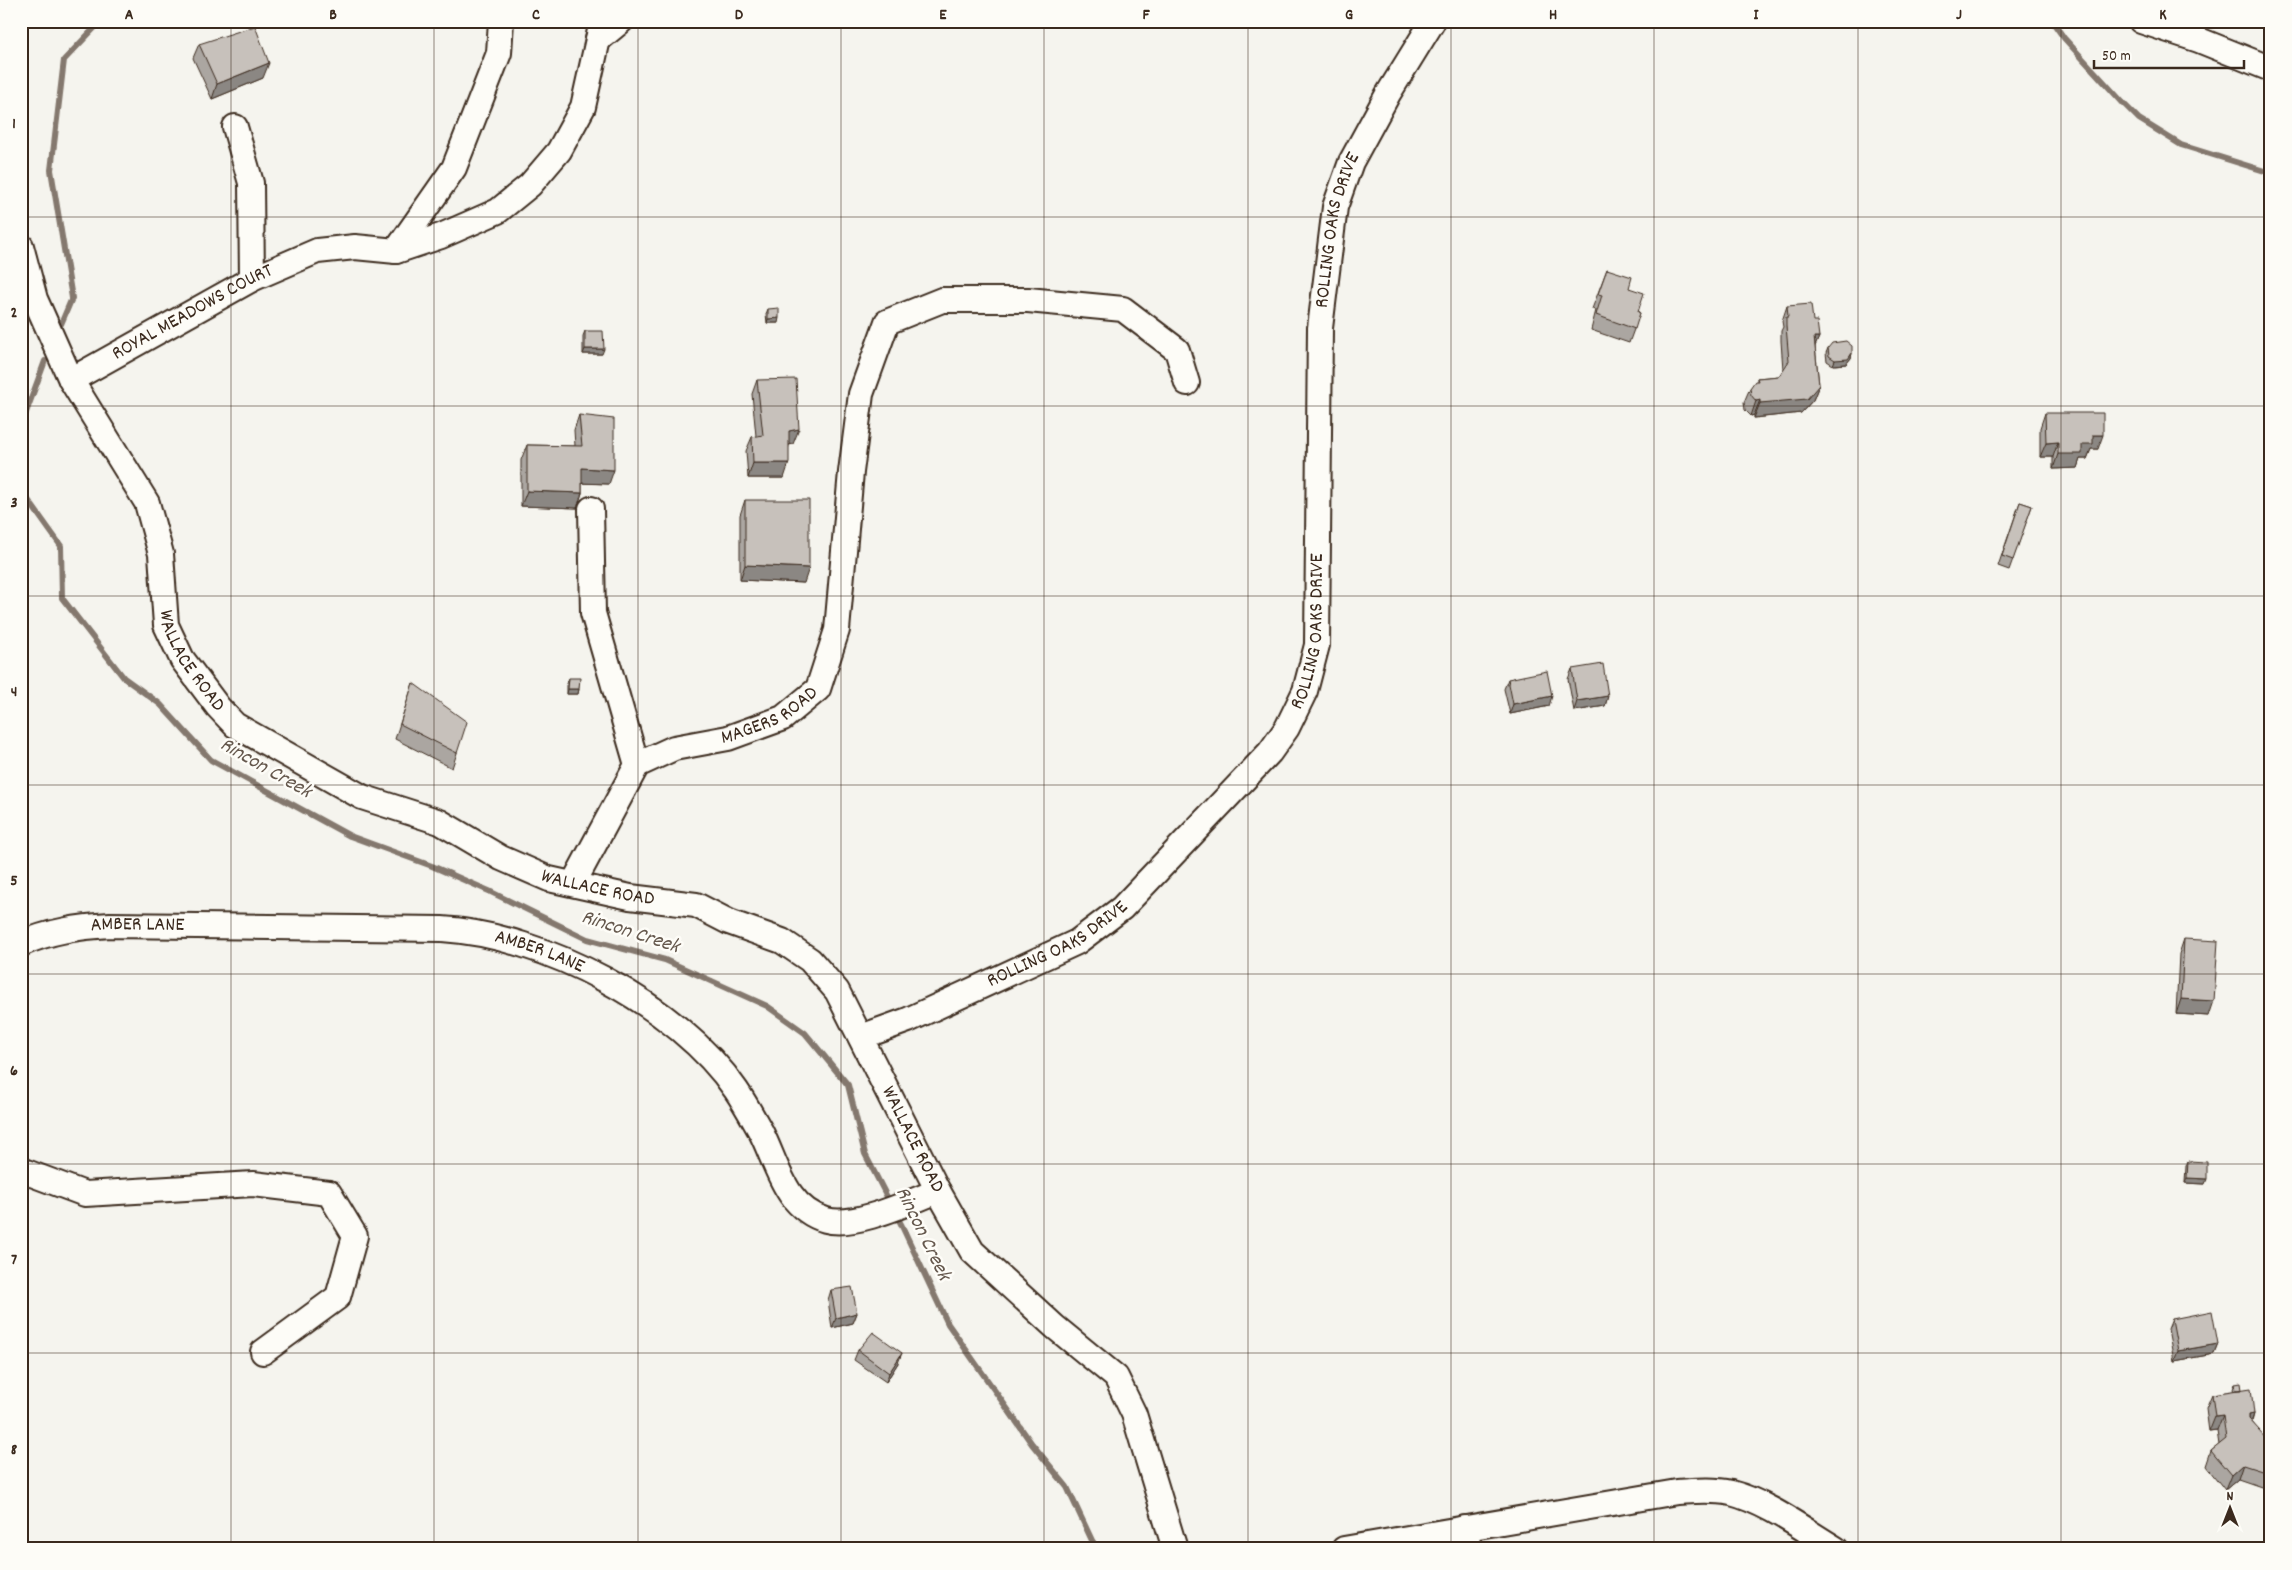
<svg xmlns="http://www.w3.org/2000/svg" width="2292" height="1570" viewBox="0 0 2292 1570" font-family="Dekko,sans-serif">
	<style>
		.lines { fill: none; stroke-linecap: round; stroke-linejoin: round }
		.stream { stroke: #84786e; stroke-width: 6 }
		.minor-casing { stroke: #3b2a1e; stroke-width: 28 }
		.minor { stroke: #fdfcf7; stroke-width: 24 }
		.wall { fill: #aba6a1; stroke: #3b2a1e }
		.shaded-wall { fill: #8b8783; stroke: #3b2a1e }
		.building { fill: #c7c1bb; stroke: #3b2a1e }
		.grid { fill: none; stroke: #3b2a1e; stroke-width: 1; stroke-opacity: 0.55 }
		.labels { text-anchor: middle; dominant-baseline: central; stroke-width: 5; stroke-linejoin: round; paint-order: stroke }
		.street-label { font-size: 20px; fill: #3b2a1e; stroke: #fdfcf7 }
		.water-label { font-size: 21px; font-style: italic; fill: #65584d; stroke: #fdfcf7 }
		.neatline { fill: none; stroke: #3b2a1e; stroke-width: 2 }
		.grid-label { font-size: 16px; text-anchor: middle; font-weight: bold; fill: #3b2a1e }
	</style>
	<rect width="100%" height="100%" fill="#f5f4ee"/>
	<filter id="ink" filterUnits="userSpaceOnUse"><feTurbulence type="fractalNoise" baseFrequency=".02" numOctaves="2"/><feDisplacementMap in="SourceGraphic" scale="10" xChannelSelector="R" yChannelSelector="G"/><feConvolveMatrix kernelMatrix="1 2 1 2 8 2 1 2 1" color-interpolation-filters="sRGB"/></filter>
	<g filter="url(#ink)">
		<g class="lines">
			<path class="stream" d="M2052 21 2064 38 2124 104 2139 119 2181 145 2271 173
				M61 324 72 298 51 170 64 60 101 21
				M21 426 45 361
				M21 490 61 546 62 598 124 678 160 704 211 760 350 836 432 866 489 891 587 939 665 960 767 1006 805 1033 848 1085 865 1154 901 1224 948 1324 1032 1444 1067 1487 1096 1549"/>
			<g class="minor-casing">
				<g id="minor">
					<path d="M2141 21 2199 40 2271 69"/>
					<path d="M598 40 621 21"/>
					<path d="M235 127 251 183 252 279"/>
					<path id="s1" d="M21 246 35 299 71 380 147 503 161 554 166 625 182 659 218 707 235 725 362 797 440 822 501 858 549 879 630 897 696 905 729 922 782 941 810 960 837 991 938 1191 972 1251 1055 1327 1116 1377 1134 1414 1175 1549"/>
					<path d="M396 251 454 168 499 53 501 21"/>
					<path id="s2" d="M71 380 252 279 317 251 355 247 396 251 441 236 498 211 530 185 559 151 583 107 602 21"/>
					<path d="M591 509 593 613 637 765"/>
					<path id="s3" d="M573 884 637 765 674 748 728 738 783 718 818 689 837 630 851 472 861 394 887 322 942 300H1028L1123 309 1177 350 1187 383"/>
					<path id="s4" d="M21 944C50 931 79 927 110 925L442 929C544 935 678 1005 736 1090 745 1103 753 1118 761 1132 778 1166 785 1208 826 1220 855 1228 909 1202 938 1191"/>
					<path id="s5" d="M861 1037 908 1020 1077 942 1122 908 1270 752 1287 728 1305 691 1317 645 1320 328 1335 207 1351 162 1388 94 1433 21"/>
					<path d="M21 1170 85 1194 253 1184 329 1193 355 1236 338 1297 263 1352"/>
					<path d="M1464 1528 1470 1549"/>
					<path d="M1344 1549 1677 1492C1695 1491 1713 1489 1731 1493 1767 1502 1804 1530 1836 1549"/>
				</g>
			</g>
			<use href="#minor" class="minor"/>
		</g>
		<path class="wall" d="M199 44 263 78 212 99 193 58Z
			M1607 269 1629 288 1638 312 1640 313 1629 343 1591 330 1596 310 1592 309Z
			M1787 306 1813 321 1819 337 1815 346 1819 385 1813 400 1801 413 1754 418V415L1751 416 1745 410 1744 402 1750 388 1757 381V378L1779 376 1783 370 1781 341V331L1783 327 1782 321Z
			M768 309 778 323H767L766 314Z
			M585 331 602 354H583V336Z
			M1828 348 1852 353 1851 358 1846 364 1833 365 1827 361 1826 353Z
			M757 380 793 444 789 445 784 478H748L746 451 752 437 756 436 752 394Z
			M2045 413 2098 449H2091L2087 459H2080L2077 468 2053 469V457H2040V428Z
			M579 415 609 484 582 483V493L577 508 521 506V460L527 445 575 446 574 430Z
			M745 500 804 583 740 580V515Z
			M2020 502 2032 506 2009 570 1998 566Z
			M1572 669 1608 696 1605 706 1574 711 1568 679Z
			M569 678 579 689 578 694H567V683Z
			M1508 679 1549 706 1510 714 1504 689Z
			M413 683 457 753 452 768 395 739Z
			M2184 939 2209 1016 2176 1014 2179 954Z
			M2271 1046V1100H2269Z
			M2188 1161 2205 1184 2185 1183 2186 1166Z
			M831 1290 857 1313 853 1323 832 1328 828 1300Z
			M2172 1319 2218 1344 2214 1354 2174 1361 2168 1329Z
			M858 1350 898 1363 886 1382 854 1360Z
			M2235 1384 2242 1390 2254 1414 2252 1422 2269 1445H2271V1498L2268 1497 2270 1490 2238 1479 2225 1490 2206 1466 2211 1451 2219 1445 2217 1431 2209 1432 2206 1408 2212 1394 2234 1391 2233 1389Z"/>
		<path class="shaded-wall" d="M878 21H899L897 26 877 25Z
			M269 63 263 78 212 99 217 84Z
			M779 318 778 323H767L768 319Z
			M1814 337H1819L1813 351Z
			M585 349H604L602 354H583Z
			M1852 353 1851 358 1846 364 1833 365 1835 360Z
			M1819 385 1813 400 1801 413 1754 418 1760 403Z
			M1760 400 1754 415 1751 416 1756 401Z
			M799 429 793 444 784 446 789 431Z
			M2093 435H2103L2098 449H2091L2087 459H2080L2077 468 2053 469 2058 454 2082 444Z
			M2058 442 2053 457H2040L2046 443Z
			M753 463H789L784 478H748Z
			M582 468 614 470 609 484 577 483Z
			M527 491 582 493 577 508 521 506Z
			M745 565 809 568 804 583 740 580Z
			M568 689H579L578 694H567Z
			M1552 696 1549 706 1510 714 1513 704Z
			M1608 696 1605 706 1574 711 1577 701Z
			M2181 999 2214 1001 2209 1016 2176 1014Z
			M2187 1178 2207 1179 2205 1184 2185 1183Z
			M857 1313 853 1323 832 1328 836 1318Z
			M2218 1344 2214 1354 2174 1361 2178 1351Z
			M902 1353 898 1363 886 1382 889 1373Z
			M2254 1414 2249 1429V1415Z
			M2223 1416 2217 1431 2209 1432 2215 1417Z
			M2243 1464 2238 1479 2225 1490 2231 1475Z"/>
		<path class="building" d="M255 26 269 63 217 84 199 44Z
			M1607 269 1632 277 1629 288 1644 293 1638 312 1640 313 1635 329 1596 315 1602 295 1598 294Z
			M1811 304 1813 321H1817L1819 337H1814L1819 385 1807 399 1760 403V400L1756 401 1751 395 1750 388 1755 381H1758L1757 378 1779 376 1789 361 1786 326V317H1788L1787 306Z
			M779 308V318L768 319V309Z
			M585 331H603L604 349H585Z
			M1846 341 1852 346V353L1848 359 1835 360 1829 356 1828 348 1832 343Z
			M796 379 799 429 789 431V463H753L752 437 763 435 757 380Z
			M2045 413H2103V435H2093V444H2082V454H2058V442L2046 443Z
			M579 415 614 419V470L582 468V493L527 491V445L582 446Z
			M745 500H809V568L745 565Z
			M2020 502 2032 506 2013 560 2002 556Z
			M1603 664 1608 696 1577 701 1572 669Z
			M1547 671 1552 696 1513 704 1508 679Z
			M569 678H580L579 689H568Z
			M413 683 467 722 457 753 400 724Z
			M2184 939 2218 941 2214 1001 2181 999Z
			M2188 1161 2207 1162V1179L2187 1178Z
			M852 1287 857 1313 836 1318 831 1290Z
			M2212 1311 2218 1344 2178 1351 2172 1319Z
			M873 1332 902 1353 889 1373 858 1350Z
			M2241 1383 2242 1390H2236L2235 1384Z
			M2251 1388 2254 1414 2249 1415V1419L2270 1442 2267 1444 2271 1445V1473L2243 1464 2231 1475 2211 1451 2226 1439 2223 1416 2215 1417 2212 1394Z
			M293 1544 294 1549H277Z"/>
	</g>
	<path class="grid" d="M231 21V1549M434 21V1549M638 21V1549M841 21V1549M1044 21V1549M1248 21V1549M1451 21V1549M1654 21V1549M1858 21V1549M2061 21V1549M21 217H2271M21 406H2271M21 596H2271M21 785H2271M21 974H2271M21 1164H2271M21 1353H2271"/>
	<g class="labels">
		<g class="street-label">
			<text stroke="none"><textPath href="#s5" startOffset="1042">ROLLING OAKS DRIVE</textPath></text>
			<text stroke="none"><textPath href="#s2" startOffset="139">ROYAL MEADOWS COURT</textPath></text>
			<text stroke="none"><textPath href="#s5" startOffset="638">ROLLING OAKS DRIVE</textPath></text>
			<text stroke="none"><textPath href="#s1" startOffset="455">WALLACE ROAD</textPath></text>
			<text stroke="none"><textPath href="#s3" startOffset="278">MAGERS ROAD</textPath></text>
			<text stroke="none"><textPath href="#s1" startOffset="935">WALLACE ROAD</textPath></text>
			<text stroke="none"><textPath href="#s4" startOffset="119">AMBER LANE</textPath></text>
			<text stroke="none"><textPath href="#s5" startOffset="218">ROLLING OAKS DRIVE</textPath></text>
			<text stroke="none"><textPath href="#s4" startOffset="524">AMBER LANE</textPath></text>
			<text stroke="none"><textPath href="#s1" startOffset="1370">WALLACE ROAD</textPath></text>
		</g>
		<g class="water-label">
			<text transform="translate(265 769) rotate(30)">Rincon Creek</text>
			<text transform="translate(630 933) rotate(18)">Rincon Creek</text>
			<text transform="translate(922 1234) rotate(64)">Rincon Creek</text>
		</g>
	</g>
	<rect width="2292" height="1570" fill="none" stroke="#fdfcf7" stroke-width="55"/>
	<g transform="translate(2230 1508)" stroke="#fdfcf7" stroke-width="4" paint-order="stroke">
	<path d="M0-4L9 19L0 12L-9 19Z" fill="#3b2a1e"/>
	<text y="-8" font-size="14" font-weight="bold" text-anchor="middle" fill="#3b2a1e">N</text>
	</g>
	<path d="M2094 60v8h150v-8" fill="none" stroke="#3b2a1e" stroke-width="2.5"/>
	<text x="2102" y="60" font-size="15" fill="#3b2a1e" stroke="#fdfcf7" stroke-width="4" paint-order="stroke">50 m</text>
	<rect x="28" y="28" width="2236" height="1514" class="neatline"/>
	<g class="grid-label">
		<text x="129" y="19">A</text>
		<text x="333" y="19">B</text>
		<text x="536" y="19">C</text>
		<text x="739" y="19">D</text>
		<text x="943" y="19">E</text>
		<text x="1146" y="19">F</text>
		<text x="1349" y="19">G</text>
		<text x="1553" y="19">H</text>
		<text x="1756" y="19">I</text>
		<text x="1959" y="19">J</text>
		<text x="2163" y="19">K</text>
		<text x="14" y="128">1</text>
		<text x="14" y="317">2</text>
		<text x="14" y="507">3</text>
		<text x="14" y="696">4</text>
		<text x="14" y="885">5</text>
		<text x="14" y="1075">6</text>
		<text x="14" y="1264">7</text>
		<text x="14" y="1454">8</text>
	</g>
</svg>
